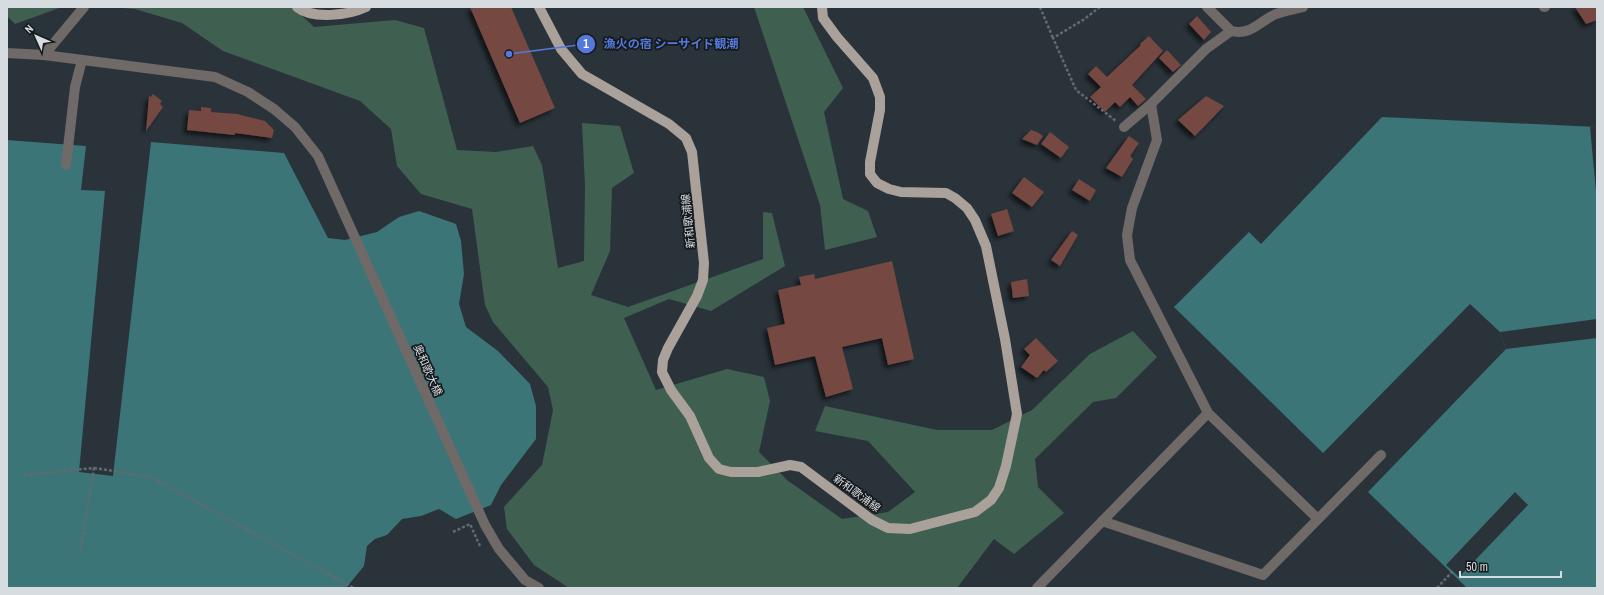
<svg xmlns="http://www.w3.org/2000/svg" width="1604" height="595" viewBox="0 0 1604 595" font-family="'Archivo Narrow','Noto Sans JP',sans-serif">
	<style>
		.green { fill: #3f6050 }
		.water { fill: #3b7577 }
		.pier { fill: #2a333a }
		.building { fill: #744842; filter: url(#shadow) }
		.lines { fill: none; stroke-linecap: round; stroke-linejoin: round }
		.path { stroke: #626a70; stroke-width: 2.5; stroke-dasharray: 3 2; stroke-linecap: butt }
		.minor { stroke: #6f6a67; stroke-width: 10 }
		.major { stroke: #aaa19a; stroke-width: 10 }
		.labels { text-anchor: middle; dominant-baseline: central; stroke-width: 3.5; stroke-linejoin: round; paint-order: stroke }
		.street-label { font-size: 11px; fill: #d6dce0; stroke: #161a1d }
		.leader { fill: none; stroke: #5479da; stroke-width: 1.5 }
		.callout-dot { fill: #5479da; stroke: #161a1d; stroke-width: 1.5 }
		.mark-label { font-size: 12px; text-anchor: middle; font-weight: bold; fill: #fff }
		.callout-label { font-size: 12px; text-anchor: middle; font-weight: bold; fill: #5479da; stroke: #161a1d; stroke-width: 3.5; stroke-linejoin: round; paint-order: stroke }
	</style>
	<defs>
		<filter id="shadow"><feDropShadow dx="-3.5" dy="3.5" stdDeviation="2" flood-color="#0009"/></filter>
	</defs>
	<rect width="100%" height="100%" fill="#2a333a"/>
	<path class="green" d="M7 7H62L15 24 7 16Z
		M111 7H292L314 27 395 20 424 28 457 150 496 152 533 146 542 165 558 268 584 261 585 186 582 123 620 126 634 173 612 188 610 251 591 295 628 307 763 259V212L772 213 785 266 711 311 669 299 624 318 656 390 727 369 764 377 770 401 759 452 787 480 842 519 888 512 915 492 868 441 815 431 825 406 937 430H992L1032 410 1090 354 1133 331 1157 357 1116 398 1093 402 1035 459 1038 487 1064 513 1014 554 994 539 957 588H569L534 565 507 529 504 507 542 465 553 410 548 387 493 322 485 305 472 209 421 194 397 166 391 129 360 101 223 51 182 23 135 9Z
		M754 7H803L843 88 824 112 843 199 868 211 877 237 825 250 820 205Z"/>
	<path class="water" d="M1382 117 1597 127V588H1467L1368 492 1506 349 1500 332 1470 304 1323 453 1174 307 1249 232 1261 244Z
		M7 140 86 146 81 190 105 191 79 472 113 476 151 142 284 153 328 238 345 240 377 232 399 217 419 211 456 224 461 241 464 274 459 304 466 327 498 351 530 384 536 406V439L501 485 491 505 456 519 439 509 421 516 402 519 387 535 375 539 367 546 364 566 346 588H7Z"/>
	<path class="pier" d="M1590 127H1597V202Z
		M1597 319V338L1506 349 1500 332Z
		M1515 492 1528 505 1459 577 1446 565Z"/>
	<path class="building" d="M470 7H511L555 108 520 123Z
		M1575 7H1597V20L1586 24Z
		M1197 16 1211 32 1204 40 1189 24Z
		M1149 36 1163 51 1132 85 1146 99 1138 106 1130 97 1120 107 1115 102 1105 112 1090 97 1101 87 1088 74 1096 66 1107 77 1141 45 1140 44Z
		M1167 50 1181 65 1173 72 1159 58Z
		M153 94 162 101 160 104 163 107 146 131 149 96 151 97Z
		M1206 96 1224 106 1195 136 1178 120Z
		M201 107 211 108V112L237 114 265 121 274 130 272 138 235 133V135L187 130 189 110 201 111Z
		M1031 130 1037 132 1043 136 1037 145 1022 139Z
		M1050 132 1069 147 1061 158 1041 144Z
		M1129 136 1139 143 1130 156 1133 159 1122 177 1106 168Z
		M1024 177 1044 192 1032 207 1012 193Z
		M1079 179 1096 190 1090 201 1072 190Z
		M1007 209 1014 231 998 236 991 214Z
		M1072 231 1078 235 1060 266 1051 260Z
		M892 261 914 359 888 365 882 338 842 347 853 389 826 397 815 356 775 365 767 328 785 324 778 290 801 285 799 277 814 274 815 279Z
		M1027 279 1029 296 1013 298 1011 282Z
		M1036 338 1058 361 1046 372 1044 370 1037 378 1021 367 1030 355 1024 349Z"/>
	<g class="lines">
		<path class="path" d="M1040 7 1053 38
			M1100 7 1083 20 1053 38 1076 90 1116 121
			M94 468 151 477 354 588
			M24 475 94 468 80 554
			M453 532 470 524 480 546
			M1437 588 1453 571"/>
		<path class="minor" d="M1207 7 1231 31
			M1303 7C1294 9 1284 11 1276 14 1260 21 1251 36 1231 31L1206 49 1151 104 1157 140 1132 208 1127 235 1130 260 1208 413 1317 518
			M1544 7H1545
			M7 53 44 55 215 77 248 92 274 109 295 127 318 156 485 525 499 549 525 580 539 588
			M44 55 84 7
			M1124 127 1151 104
			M66 165 75 87 82 60
			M1102 521 1263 575 1381 455
			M1037 588 1208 413"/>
		<path class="major" d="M297 7C313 20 349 15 366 7
			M539 7 561 49 582 74 669 124 686 138 692 152 704 263 703 280 697 296 668 348 663 360 662 372 671 390 690 416 709 458 719 469 731 472H758L790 465 801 467 872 520 888 528 910 529 975 512 991 500 999 488 1006 466 1017 414 1005 339 986 246 975 220 967 208 955 198 946 193 901 192 889 189 877 183 870 174V162L880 110V97L873 78 837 37 823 18 822 7"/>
	</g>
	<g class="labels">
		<g class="street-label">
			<text transform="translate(688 221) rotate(-96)">新和歌浦線</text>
			<text transform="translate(428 370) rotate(66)">奥和歌大橋</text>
			<text transform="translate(857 493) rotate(36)">新和歌浦線</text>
		</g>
	</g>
	<path class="leader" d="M509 54L586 44"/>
	<g class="callout-dot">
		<circle cx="509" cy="54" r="4"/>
		<circle cx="586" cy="44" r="10"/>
	</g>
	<g class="mark-label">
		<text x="586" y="48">1</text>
	</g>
	<g class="callout-label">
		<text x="671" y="48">漁火の宿 シーサイド観潮</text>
	</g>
	<rect width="1604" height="595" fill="none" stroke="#d6dce0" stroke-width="16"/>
	<g transform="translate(36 36) rotate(315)" stroke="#161a1d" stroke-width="3" paint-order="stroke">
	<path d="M0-3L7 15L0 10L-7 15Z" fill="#d6dce0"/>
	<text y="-6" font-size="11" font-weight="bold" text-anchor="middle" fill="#d6dce0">N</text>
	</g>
	<path d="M1460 571v6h101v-6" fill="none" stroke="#d6dce0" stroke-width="2"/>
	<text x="1466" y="571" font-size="12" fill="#d6dce0" stroke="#161a1d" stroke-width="3" paint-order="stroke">50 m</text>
</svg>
